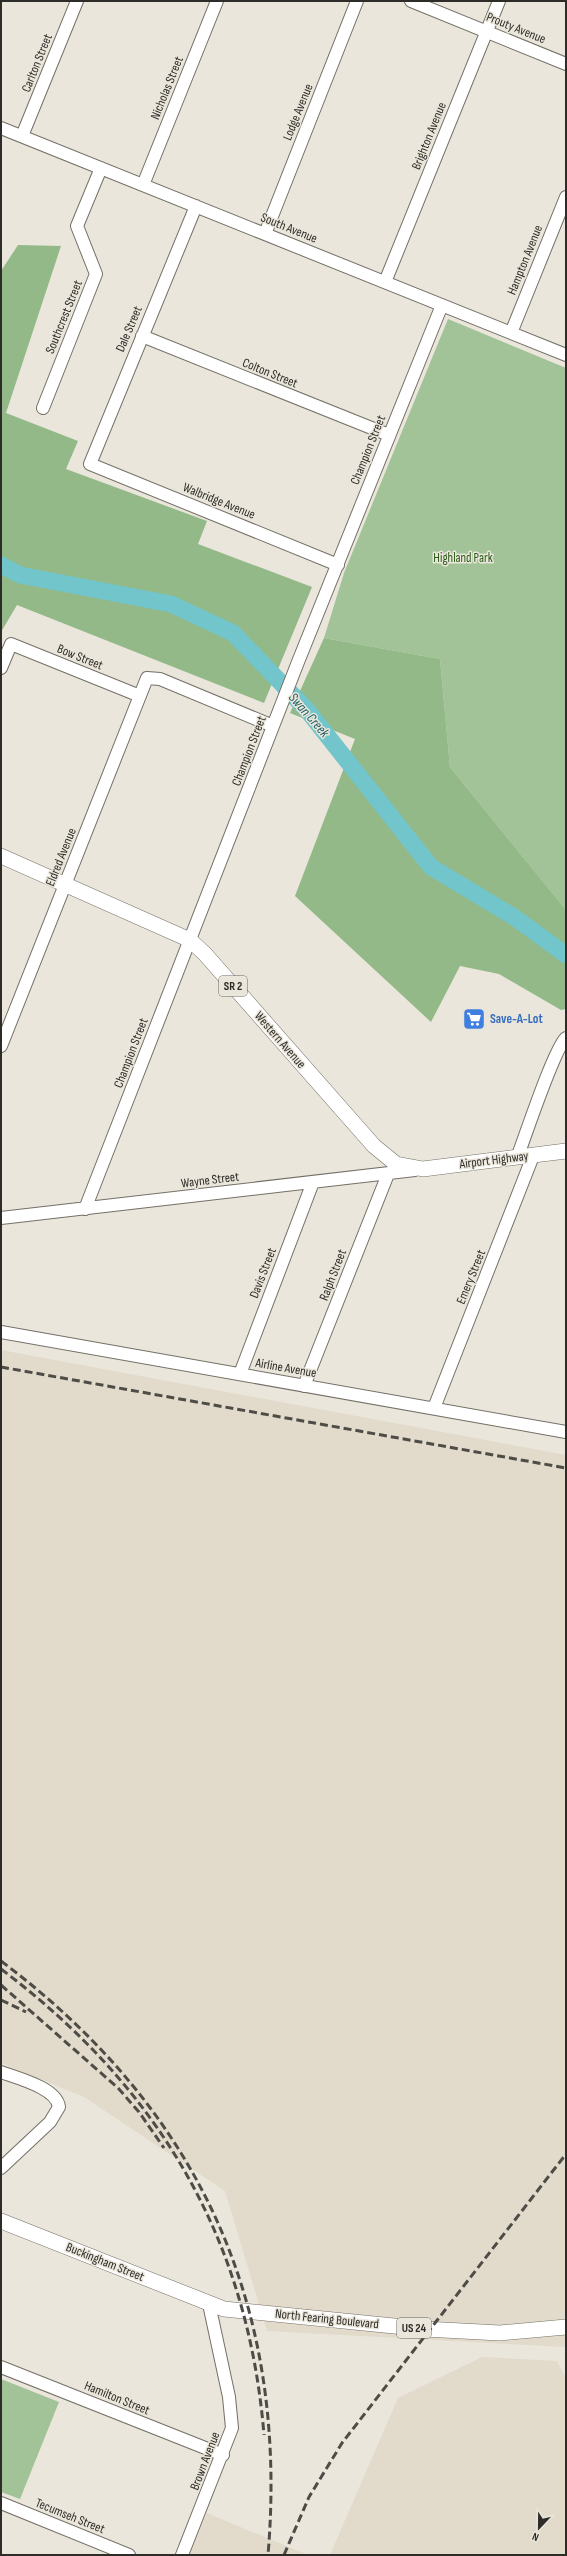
<svg xmlns="http://www.w3.org/2000/svg" width="567" height="2556" viewBox="0 0 567 2556" font-family="'Sofia Sans Condensed',sans-serif">
	<style>
		.built { fill: #e2daca }
		.green { fill: #a2c298 }
		.forest { fill: #92b987 }
		.lines { fill: none; stroke-linecap: round; stroke-linejoin: round }
		.river { stroke: #72c5ca; stroke-width: 17 }
		.minor-casing { stroke: #747067; stroke-width: 14 }
		.major-casing { stroke: #747067; stroke-width: 16 }
		.minor { stroke: #fff; stroke-width: 12 }
		.major { stroke: #fff; stroke-width: 15 }
		.rail { stroke: #4e4c46; stroke-width: 3; stroke-dasharray: 8 4; stroke-linecap: butt }
		.labels { text-anchor: middle; dominant-baseline: central; stroke-width: 3; stroke-linejoin: round; paint-order: stroke }
		.shield { fill: #eae6db; stroke: #66645e; stroke-width: 1 }
		.shield-label { font-size: 12px; font-weight: bold; fill: #2e2c28 }
		.street-label { font-size: 13px; fill: #2e2c28; stroke: #eae6db }
		.park-label { font-size: 13px; fill: #275814; stroke: #eae6db }
		.shop-label { font-size: 13px; font-weight: bold; fill: #366cbe; stroke: #eae6db; text-anchor: start }
		.water-label { font-size: 14px; font-style: italic; fill: #1e6267; stroke: #eae6db }
	</style>
	<rect width="100%" height="100%" fill="#eae6db"/>
	<path class="built" d="M1 1350 566 1455V2347L267 2331 225 2191 84 2097 1 2063Z
		M482 2357 557 2361 566 2378V2555H330L398 2398Z
		M207 2513 308 2555H190Z"/>
	<path class="green" d="M448 319 566 368V910L450 767 440 659 324 638 344 573Z
		M1 2379 59 2402 20 2499 1 2492Z"/>
	<path class="forest" d="M18 245 61 246 6 413 78 441 66 469 207 521 198 544 312 587 264 703 17 605 1 632V271Z
		M324 638 440 659 450 767 566 910V1009L561 1010 499 974 460 966 431 1022 295 896 355 739 290 713Z"/>
	<g class="lines">
		<path class="river" d="M1 565 20 575 171 604 233 633 307 710 431 867 514 917 566 955"/>
		<g class="minor-casing">
			<path id="minor" d="M411 1 566 64
				M1 128 566 355
				M22 136 77 1
				M143 185 217 1
				M196 206 90 464 338 565
				M265 234 357 1
				M385 282 499 1
				M511 333 566 197
				M142 336 389 435
				M43 408 96 274 77 226 101 168
				M1 668 11 644 140 696
				M1 1046 147 678 160 679 273 726
				M517 1158C525 1137 554 1049 566 1038
				M85 1209 298 662 442 305
				M1 1218 415 1170
				M1 1332 566 1432
				M240 1374 313 1182
				M304 1386 388 1174
				M434 1408 533 1156
				M1 2072C17 2078 57 2088 59 2107L50 2122 1 2168
				M1 2367 223 2455
				M1 2503 129 2555
				M182 2555 232 2428 229 2397 209 2304"/>
		</g>
		<g class="major-casing">
			<path id="major" d="M1 856 190 940 205 954 374 1146 396 1164 423 1169 566 1151
				M1 2221 224 2309 424 2329 500 2333 566 2327"/>
		</g>
		<use href="#minor" class="minor"/>
		<use href="#major" class="major"/>
		<path class="rail" d="M1 1367 566 1468
			M1 1961C200 2110 289 2307 268 2555
			M1 1969C158 2087 248 2238 264 2435
			M1 1985 118 2088 139 2112 164 2148
			M1 2000 26 2012
			M284 2555 309 2497 342 2443 566 2154"/>
	</g>
	<defs>
		<g id="supermarket-square" transform="scale(1.15)"><rect x="-9" y="-9" width="18" height="18" rx="4" fill="#3f7fe0" stroke="#eae6db"/><path d="M-6-5.5h2.5l.6 2H6L4.5 2H-2.5L-4.4-4H-6ZM-1.5 3.2a1.3 1.3 0 1 0 .1 0ZM3 3.2a1.3 1.3 0 1 0 .1 0Z" fill="#fff"/></g>
	</defs>
	<g fill-rule="evenodd">
		<use href="#supermarket-square" x="474" y="1019"/>
	</g>
	<g class="labels">
		<g class="shield">
			<rect x="219" y="976" width="28" height="20" rx="3"/>
			<rect x="397" y="2318" width="34" height="20" rx="3"/>
		</g>
		<g class="shield-label">
			<text x="233" y="986">SR 2</text>
			<text x="414" y="2328">US 24</text>
		</g>
		<g class="street-label">
			<text transform="translate(516 28) rotate(22)">Prouty Avenue</text>
			<text transform="translate(37 63) rotate(-68)">Carlton Street</text>
			<text transform="translate(167 88) rotate(-68)">Nicholas Street</text>
			<text transform="translate(298 112) rotate(-68)">Lodge Avenue</text>
			<text transform="translate(429 136) rotate(-68)">Brighton Avenue</text>
			<text transform="translate(289 228) rotate(22)">South Avenue</text>
			<text transform="translate(525 260) rotate(-68)">Hampton Avenue</text>
			<text transform="translate(64 317) rotate(-68)">Southcrest Street</text>
			<text transform="translate(129 329) rotate(-67)">Dale Street</text>
			<text transform="translate(270 373) rotate(22)">Colton Street</text>
			<text transform="translate(368 450) rotate(-68)">Champion Street</text>
			<text transform="translate(219 501) rotate(22)">Walbridge Avenue</text>
			<text transform="translate(80 657) rotate(22)">Bow Street</text>
			<text transform="translate(249 751) rotate(-69)">Champion Street</text>
			<text transform="translate(61 857) rotate(-68)">Eldred Avenue</text>
			<text transform="translate(280 1040) rotate(49)">Western Avenue</text>
			<text transform="translate(131 1053) rotate(-69)">Champion Street</text>
			<text transform="translate(494 1160) rotate(-7)">Airport Highway</text>
			<text transform="translate(210 1180) rotate(-7)">Wayne Street</text>
			<text transform="translate(263 1273) rotate(-69)">Davis Street</text>
			<text transform="translate(333 1275) rotate(-69)">Ralph Street</text>
			<text transform="translate(471 1277) rotate(-68)">Emery Street</text>
			<text transform="translate(286 1368) rotate(10)">Airline Avenue</text>
			<text transform="translate(105 2262) rotate(22)">Buckingham Street</text>
			<text transform="translate(327 2319) rotate(6)">North Fearing Boulevard</text>
			<text transform="translate(117 2398) rotate(22)">Hamilton Street</text>
			<text transform="translate(205 2461) rotate(-69)">Brown Avenue</text>
			<text transform="translate(70 2516) rotate(22)">Tecumseh Street</text>
		</g>
		<g class="park-label">
			<text x="463" y="558">Highland Park</text>
		</g>
		<g class="shop-label">
			<text x="490" y="1019">Save-A-Lot</text>
		</g>
		<g class="water-label">
			<text transform="translate(309 715) rotate(49)">Swan Creek</text>
		</g>
	</g>
	<rect width="567" height="2556" fill="none" stroke="#2e2c28" stroke-width="4"/>
	<g transform="translate(539 2528) rotate(202)" stroke="#eae6db" stroke-width="3" paint-order="stroke">
	<path d="M0-3L7 15L0 10L-7 15Z" fill="#2e2c28"/>
	<text y="-6" font-size="11" font-weight="bold" text-anchor="middle" fill="#2e2c28">N</text>
	</g>
</svg>
